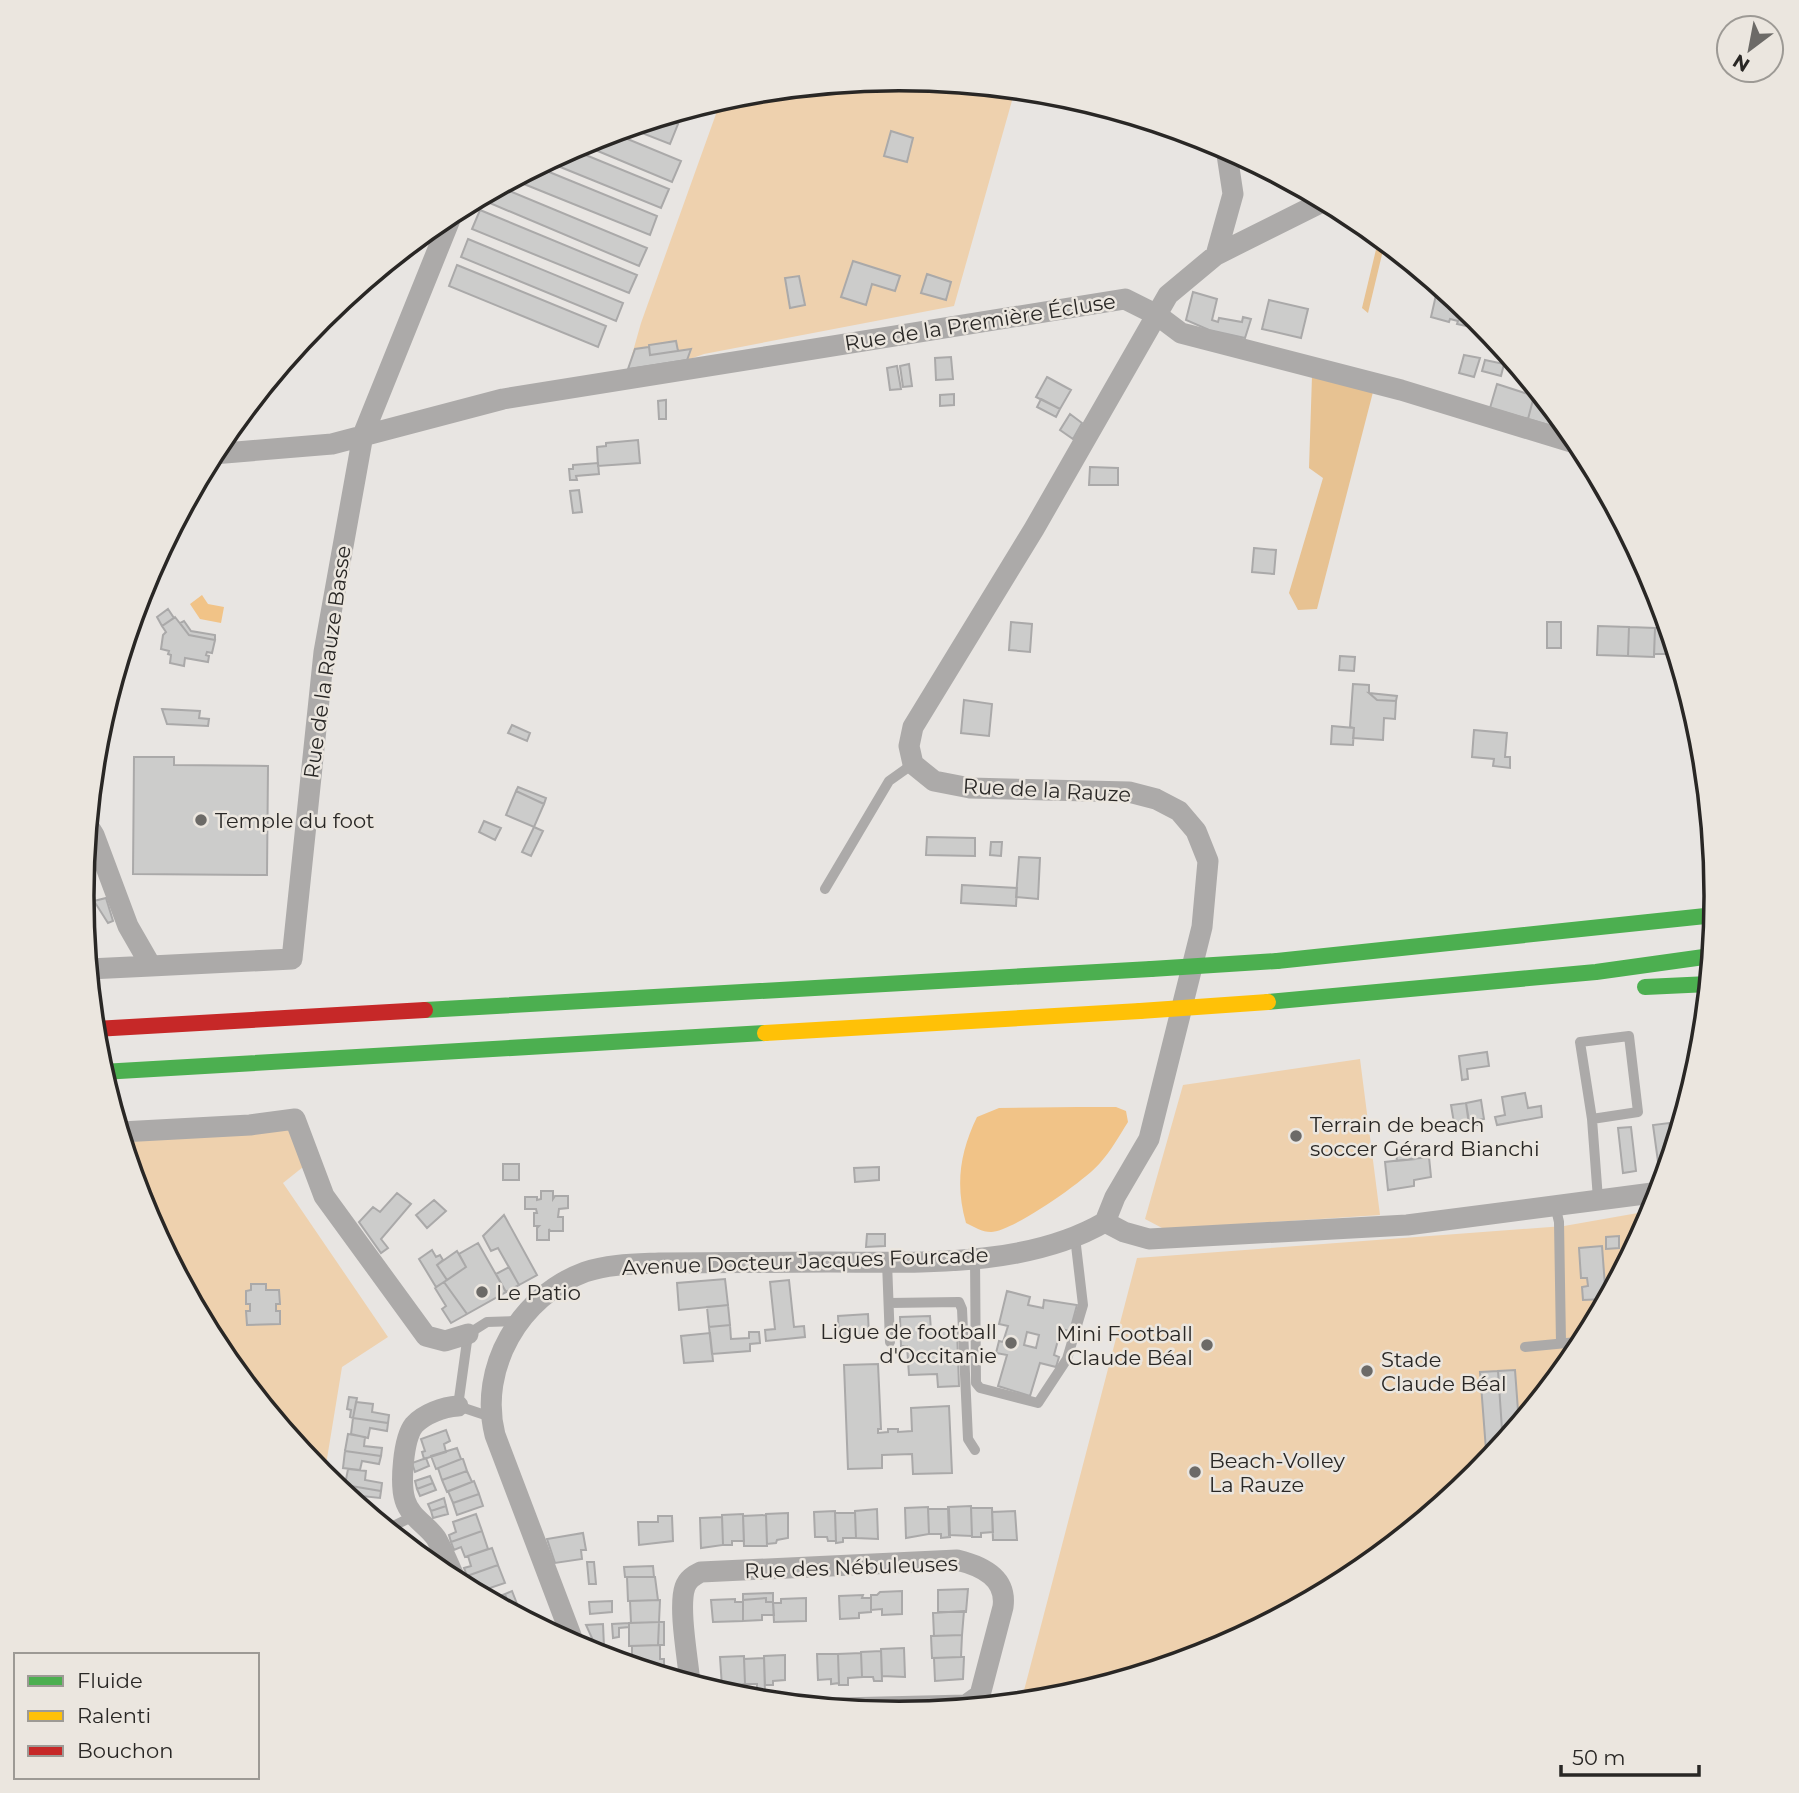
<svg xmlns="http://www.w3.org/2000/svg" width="1799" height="1793" viewBox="0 0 1799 1793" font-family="Montserrat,sans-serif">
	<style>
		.green { fill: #eed1ae }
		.forest { fill: #e7c292 }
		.water { fill: #f1c387 }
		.building { fill: #cccccb; stroke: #aaa9a9; stroke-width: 2; fill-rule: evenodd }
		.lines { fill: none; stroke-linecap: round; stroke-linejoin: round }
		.lane { stroke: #acaaa9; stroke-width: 10 }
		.street { stroke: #acaaa9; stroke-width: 21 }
		.fast { stroke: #4caf50; stroke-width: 16 }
		.slow { stroke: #ffc107; stroke-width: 16 }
		.jam { stroke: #c62828; stroke-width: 16 }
		.fast-bridge { stroke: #4caf50; stroke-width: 16 }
		.slow-bridge { stroke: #ffc107; stroke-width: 16 }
		.poi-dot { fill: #6c6a67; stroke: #ebe6df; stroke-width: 2.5 }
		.labels { text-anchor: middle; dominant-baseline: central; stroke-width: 5; stroke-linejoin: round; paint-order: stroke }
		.street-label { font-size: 21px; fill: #292725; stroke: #ebe6df }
		.poi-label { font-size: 21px; fill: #292725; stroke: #ebe6df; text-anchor: start }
		.rim { fill: none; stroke: #292725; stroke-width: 3.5 }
	</style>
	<rect width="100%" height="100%" fill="#e8e5e2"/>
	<path class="green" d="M900 79 1015 90 954 306 704 354 687 360 628 369 641 323 721 100 740 94Z
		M1360 1059 1380 1215 1164 1229 1145 1219 1183 1085Z
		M289 1130 303 1167 283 1183 388 1337 342 1367 324 1477 219 1350 144 1209 123 1139Z
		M1655 1210 1579 1351 1477 1475 1353 1577 1212 1652 1059 1699 1021 1702 1137 1258 1564 1226Z"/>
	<path class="forest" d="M1379 237 1385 242 1368 313 1362 308Z
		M1312 376 1373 392 1317 609 1298 610 1289 593 1323 478 1309 468Z"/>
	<path class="water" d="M202 595 208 604 224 607 221 623 200 619 190 604Z
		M1078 1107H1116L1126 1111 1128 1122C1119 1136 1111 1151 1100 1163 1086 1180 1012 1232 991 1232 982 1232 974 1227 966 1223 955 1185 960 1152 977 1117L999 1108Z"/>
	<path class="building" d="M663 118 678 124 670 144 629 128Z
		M891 131 913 138 907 162 884 156Z
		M613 133 681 161 672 182 581 144Z
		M571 149 669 189 661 208 548 162Z
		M537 167 657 216 650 235 514 180Z
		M500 187 647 248 639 266 485 201 488 194Z
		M480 210 637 275 629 293 472 229Z
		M468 239 623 303 616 321 461 257Z
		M853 261 900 276 895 291 872 284 866 305 841 297Z
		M457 265 606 326 598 347 449 286Z
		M927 274 951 282 946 300 921 293Z
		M799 276 805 305 790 308 785 278Z
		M1435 284 1478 318 1476 328 1457 324 1458 321 1450 319 1449 322 1431 317 1436 295 1439 296 1440 292 1434 290Z
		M1193 292 1217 299 1212 320 1218 322 1219 318 1242 322 1243 317 1251 319 1245 338 1209 330 1186 320Z
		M1269 300 1308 309 1301 338 1262 329Z
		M676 341 678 351 650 355 649 345Z
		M649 347 650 355 691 349 687 360 628 369 635 349Z
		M1464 355 1480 358 1474 377 1459 373Z
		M951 357 953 379 936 380 935 358Z
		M1485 360 1504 364 1501 376 1482 371Z
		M909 364 912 386 903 387 900 366Z
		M897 366 901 389 890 390 887 368Z
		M1047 377 1071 390 1060 409 1036 397Z
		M1497 384 1534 396 1528 419 1490 408Z
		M954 394V405L940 406V395Z
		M1534 396 1544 399 1567 427 1566 430 1528 419Z
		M1041 399 1060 409 1056 417 1037 407Z
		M666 400V419H659L658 401Z
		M1070 414 1082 423 1073 439 1060 430Z
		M638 440 640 463 598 466 597 447 606 446V443Z
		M598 463 599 474 576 476 577 480H570L569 469H573V465Z
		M1090 467 1118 468V485H1089Z
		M579 490 582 512 573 513 570 491Z
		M1254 548 1276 550 1274 574 1252 572Z
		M168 609 174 618 162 626 157 617Z
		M175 617 189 635 215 640 212 653 207 652 206 655 209 656 208 662 185 658 184 666 170 663 171 655 168 654 169 651 161 649 163 635 166 632 162 626Z
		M184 621 191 631 215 635V640L189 635 180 623Z
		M1011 622 1032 624 1030 652 1009 650Z
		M1547 622H1561V648H1547Z
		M1598 626 1629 627 1628 656 1597 655Z
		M1629 627 1655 628 1654 657 1628 656Z
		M1655 628H1669L1672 638H1669L1668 654H1654Z
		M1340 656 1355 657 1354 671 1339 670Z
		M1353 684 1369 685V693L1377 700 1396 701 1395 719 1384 718 1383 740 1353 738 1354 728 1350 727Z
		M1369 693 1397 696 1396 701 1377 700Z
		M964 700 992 704 989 736 961 733Z
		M162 709 200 711 199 718 209 719 208 726 167 724Z
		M512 725 530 733 527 741 508 733Z
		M103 726 104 734 101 735 104 751 96 753 98 737Z
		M1332 726 1354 728 1353 745 1331 744Z
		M1474 730 1507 733 1505 757H1510V768L1493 766 1494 759 1472 757Z
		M134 757H174V765L268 766 267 875 133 874Z
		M518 787 546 798 544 804 516 791Z
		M516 791 544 804 534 827 506 815Z
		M484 821 501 828 495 840 479 832Z
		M534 827 543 831 531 856 522 852Z
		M927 837 975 838V856L926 855Z
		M991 842H1002L1001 856 990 855Z
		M1019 857 1040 858 1038 899 1016 897Z
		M962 885 1017 888 1016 906 961 903Z
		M106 898 113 921 108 923 94 901Z
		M1487 1052 1489 1066 1467 1069 1468 1079 1462 1080 1459 1056Z
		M1525 1093 1528 1108 1541 1106 1542 1117 1497 1125 1495 1117 1505 1115 1502 1097Z
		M1481 1100 1484 1119 1476 1120 1477 1125H1469L1466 1103Z
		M1466 1103 1469 1121 1454 1123 1451 1105Z
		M1669 1123 1673 1151 1668 1168 1659 1169 1653 1125Z
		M1631 1127 1636 1171 1623 1173 1618 1128Z
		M1414 1151 1415 1159 1397 1161 1396 1153Z
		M1429 1157 1431 1177 1414 1180V1186L1388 1190 1385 1162Z
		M503 1164H519V1180H503Z
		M879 1167V1180L855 1182 854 1168Z
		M541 1191H553V1199L555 1196H568V1208L559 1209 558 1217H563V1231H550L549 1229V1240H537V1228L539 1226H534V1213H537L536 1209H525V1197H537V1200L541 1199Z
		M397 1193 411 1204 381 1239 388 1248 381 1253 359 1222 373 1207 380 1212Z
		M434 1200 446 1211 427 1228 416 1215Z
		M504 1215 537 1275 519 1285 498 1248 491 1251 483 1236Z
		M867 1234H885V1246L866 1247Z
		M1619 1236V1248L1606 1249V1237Z
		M478 1243 506 1292 467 1314 444 1282 466 1267 459 1254Z
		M1602 1246 1606 1299 1583 1300 1582 1287 1588 1286 1587 1278H1581L1579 1248Z
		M432 1250 436 1257 440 1255 443 1260 437 1265 447 1280 436 1287 419 1259Z
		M457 1251 466 1267 447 1280 437 1265Z
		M509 1267 519 1285 506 1292 496 1274Z
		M725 1279 728 1305 679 1310 677 1283Z
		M789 1280 794 1327 804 1326 805 1337 766 1341 765 1330 775 1329 770 1282Z
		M444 1282 467 1314 451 1323 442 1309 446 1306 435 1288Z
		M251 1284H266V1290H279L280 1304H276V1311H280V1324L247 1325 246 1311H250V1304H246V1291L251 1290Z
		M1007 1291 1030 1297 1028 1305 1043 1308 1044 1300 1077 1305 1070 1331 1061 1329 1054 1355 1059 1357 1056 1367 1040 1363 1030 1396 998 1386 1007 1355 996 1353 999 1341 1003 1342 1008 1326 999 1324ZM1027 1332 1039 1335 1036 1348 1024 1345Z
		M728 1305 730 1325 709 1327 707 1307Z
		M868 1314 869 1337 839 1339 838 1316Z
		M930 1316 931 1331 957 1330 959 1386 938 1387 937 1374 909 1375 907 1346H901L900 1317Z
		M730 1325 731 1339 749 1338V1332H759L760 1343 750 1344V1351L712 1354 709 1327Z
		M710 1333 713 1361 684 1363 681 1336Z
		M878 1364 881 1429H878V1433L888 1432V1429H898V1432L912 1431 911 1408 949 1406 952 1473 913 1474 912 1454 882 1455V1468L848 1469 844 1365Z
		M1515 1370 1519 1424 1503 1444 1498 1371Z
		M1498 1371 1503 1444 1487 1463 1480 1372Z
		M349 1397 357 1398 353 1418 350 1417 351 1410 347 1409Z
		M356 1402 373 1404 372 1412 389 1415 388 1423 353 1418Z
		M353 1418 388 1423 387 1431 370 1428 368 1438 351 1434Z
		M446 1430 450 1441 444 1444 446 1452 424 1459 422 1452 425 1451 421 1439Z
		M348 1434 365 1437 364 1446 382 1448 381 1456 345 1451Z
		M457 1448 461 1459 436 1469 431 1456Z
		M345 1451 381 1456 379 1464 362 1461 360 1470 343 1468Z
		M426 1458 429 1466 415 1472 412 1463Z
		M461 1459H463L467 1471 442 1480 438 1468Z
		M348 1469 366 1471 365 1480 382 1483 381 1491 345 1485Z
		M467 1471 472 1482 447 1492 442 1480Z
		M430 1476 433 1483 417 1489 415 1481Z
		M474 1481 479 1494 453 1503 448 1491Z
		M433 1483 436 1490 420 1496 417 1489Z
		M345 1485 381 1491 380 1498 362 1496 361 1504H357L344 1493Z
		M479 1494 483 1506 457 1515 453 1503Z
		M444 1498 446 1506 431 1511 428 1504Z
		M446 1506 448 1514 433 1518 431 1511Z
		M971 1506 972 1536 949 1535 948 1507Z
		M928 1507 929 1534 906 1538 905 1508Z
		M971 1508H992L993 1532 981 1533V1537H972Z
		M877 1509 878 1539 856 1538 855 1511Z
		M928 1509H949L950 1537 941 1538V1534H929Z
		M835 1511 836 1541H828L827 1537H815L814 1512Z
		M1015 1511 1017 1540H993L992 1512Z
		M788 1513V1538L777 1540 776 1543 767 1544 766 1514Z
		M835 1513H855L856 1538H843V1542L836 1543Z
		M476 1514 482 1531 451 1542 449 1535 456 1532 453 1522Z
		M743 1514 744 1541H732V1545H723L722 1515Z
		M766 1515 767 1546H744L743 1516Z
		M658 1516H672L673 1541 639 1545 638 1522H658Z
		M722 1517 723 1545 701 1548 700 1518Z
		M482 1531 488 1549 465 1557 461 1547 454 1550 451 1542Z
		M583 1533 586 1550H581L582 1559 555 1563 547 1539Z
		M492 1548 498 1565 467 1576 464 1568 471 1566 468 1556Z
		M587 1562H594L596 1584H589Z
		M498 1565 505 1583 481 1591 477 1582 470 1584 467 1576Z
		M653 1566 654 1577H625L624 1567Z
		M627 1577H655L658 1600 628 1601Z
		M968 1589 966 1612H938V1590Z
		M512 1591 519 1609 511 1611 505 1594Z
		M902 1591V1614L882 1615V1609L871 1610V1595H877L880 1592Z
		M773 1593V1602H766V1598L743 1600V1594Z
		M505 1594 511 1611H510L489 1600Z
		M863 1595 862 1598H871V1612L859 1613V1618L840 1619 839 1596Z
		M766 1598V1602H773L774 1615H762V1620L743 1621V1600Z
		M806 1598V1621L774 1622 773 1603H781V1599Z
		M735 1599V1602H743V1621L713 1622 711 1600Z
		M660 1600 659 1622 631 1623 630 1601Z
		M612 1601V1612L590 1614 589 1602Z
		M964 1611 962 1635 934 1636 933 1613Z
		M659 1622H664V1645H658Z
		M659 1622 658 1645 629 1646V1623Z
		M629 1623V1627L619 1628V1637L613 1638 612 1624Z
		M603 1624 604 1647H596L586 1625Z
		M962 1635 961 1657 932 1658 931 1636Z
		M660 1645V1659H664V1667L632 1666V1646Z
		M904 1648 905 1677 882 1676 881 1649Z
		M881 1651 882 1681H874L873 1677H862L861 1652Z
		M861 1653 862 1677 848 1678V1685H839L838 1654Z
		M817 1654H838L839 1683 831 1684V1679L818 1680Z
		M785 1655V1680L773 1681V1685H765L764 1656Z
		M744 1656 745 1684 722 1687 720 1657Z
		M961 1657H964L963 1679 935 1681 934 1658Z
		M764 1658 765 1694H757V1684H745L744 1659Z"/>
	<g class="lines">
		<path class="lane" d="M825 889 889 781 913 764
			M1592 1119 1638 1112 1629 1036 1580 1042 1592 1119 1598 1199
			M1555 1205 1559 1222 1561 1343
			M975 1258 976 1383 980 1388 1038 1403 1067 1359 1083 1305 1075 1237
			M887 1262 890 1342
			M889 1303 959 1302 962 1309 968 1439 975 1450
			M1525 1347 1577 1342
			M491 1417 458 1406 468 1334 487 1322 520 1321
			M391 1527 414 1516"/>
		<path class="street" d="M1216 255 1324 201
			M213 454 332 444 503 399 1125 299 1157 315 1181 333 1401 390 1581 445
			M89 827 94 835 128 926 151 966 89 969
			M151 966 292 959 324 652 363 435 453 212
			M121 1132 250 1125 295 1119 324 1196 426 1336 445 1341 468 1334
			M1105 1222 1115 1197 1149 1139 1202 927 1208 861 1196 831 1179 811 1156 799 1129 792 970 788 934 781 913 764 909 746 913 727 1034 529 1168 295 1216 255 1233 194 1226 148
			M1105 1222 1124 1232 1149 1239 1407 1225 1660 1192
			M457 1583C450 1568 444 1552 436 1538 427 1525 410 1517 405 1500 400 1484 403 1439 414 1425 424 1414 443 1407 458 1406
			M575 1646 495 1435C478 1368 520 1296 585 1272 608 1264 635 1264 659 1263 716 1263 773 1262 830 1262 919 1262 1026 1268 1105 1222
			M690 1683C688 1660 678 1607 685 1587 688 1579 693 1576 701 1572L957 1560C982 1566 1007 1578 1003 1607L980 1695 966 1705 839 1708"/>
		<path class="fast" d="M1277 961 1715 915
			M1645 987 1709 984
			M1268 1002 1596 972 1711 956
			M425 1010 1151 969
			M102 1072 765 1033"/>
		<path class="slow" d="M765 1033 1140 1011"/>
		<path class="jam" d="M95 1029 425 1010"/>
		<path class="fast-bridge" d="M1151 969 1277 961"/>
		<path class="slow-bridge" d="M1140 1011 1268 1002"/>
	</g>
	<g class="poi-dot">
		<circle cx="201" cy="820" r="7"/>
		<circle cx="1296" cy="1136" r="7"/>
		<circle cx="482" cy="1292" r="7"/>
		<circle cx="1011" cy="1343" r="7"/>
		<circle cx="1207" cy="1345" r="7"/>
		<circle cx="1367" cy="1371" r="7"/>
		<circle cx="1195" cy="1472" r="7"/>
	</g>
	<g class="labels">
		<g class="street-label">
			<text transform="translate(980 322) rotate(-9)">Rue de la Première Écluse</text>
			<text transform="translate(327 662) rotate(-82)">Rue de la Rauze Basse</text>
			<text transform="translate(1047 790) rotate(3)">Rue de la Rauze</text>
			<text transform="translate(805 1261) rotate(-2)">Avenue Docteur Jacques Fourcade</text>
			<text transform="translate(851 1567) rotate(-2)">Rue des Nébuleuses</text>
		</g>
		<g class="poi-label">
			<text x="215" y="820">Temple du foot</text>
			<text x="1310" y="1124">Terrain de beach<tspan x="1310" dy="24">soccer Gérard Bianchi</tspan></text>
			<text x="496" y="1292">Le Patio</text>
			<text x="997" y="1331" text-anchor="end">Ligue de football<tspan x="997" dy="24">d'Occitanie</tspan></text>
			<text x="1193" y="1333" text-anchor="end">Mini Football<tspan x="1193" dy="24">Claude Béal</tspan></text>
			<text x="1381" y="1359">Stade<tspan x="1381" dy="24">Claude Béal</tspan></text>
			<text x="1209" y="1460">Beach-Volley<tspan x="1209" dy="24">La Rauze</tspan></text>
		</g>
	</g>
	<path d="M0 0H1799V1793H0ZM94 896a805 805 0 1 1 1610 0a805 805 0 1 1-1610 0Z" fill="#ebe6df" fill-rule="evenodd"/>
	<path class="rim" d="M94 896a805 805 0 1 1 1610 0a805 805 0 1 1-1610 0Z"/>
	<rect x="14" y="1653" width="245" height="126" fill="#ebe6df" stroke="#9d9a95" stroke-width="2"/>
	<rect x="28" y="1676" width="35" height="10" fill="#4caf50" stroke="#9d9a95" stroke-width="2"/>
	<text x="77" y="1688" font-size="21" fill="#292725">Fluide</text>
	<rect x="28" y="1711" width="35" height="10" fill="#ffc107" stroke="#9d9a95" stroke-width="2"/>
	<text x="77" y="1723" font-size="21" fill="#292725">Ralenti</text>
	<rect x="28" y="1746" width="35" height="10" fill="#c62828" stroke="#9d9a95" stroke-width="2"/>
	<text x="77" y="1758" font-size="21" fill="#292725">Bouchon</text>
	<g transform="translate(1750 49) rotate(212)"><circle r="33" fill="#ebe6df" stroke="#9d9a95" stroke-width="2"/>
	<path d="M0-5L12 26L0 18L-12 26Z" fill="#6c6a67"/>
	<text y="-10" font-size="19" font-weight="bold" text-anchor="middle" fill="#292725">N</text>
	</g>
	<path d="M1561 1765v10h138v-10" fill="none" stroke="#292725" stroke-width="3.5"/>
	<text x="1572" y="1765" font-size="21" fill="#292725" stroke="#ebe6df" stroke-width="5" paint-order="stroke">50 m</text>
</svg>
